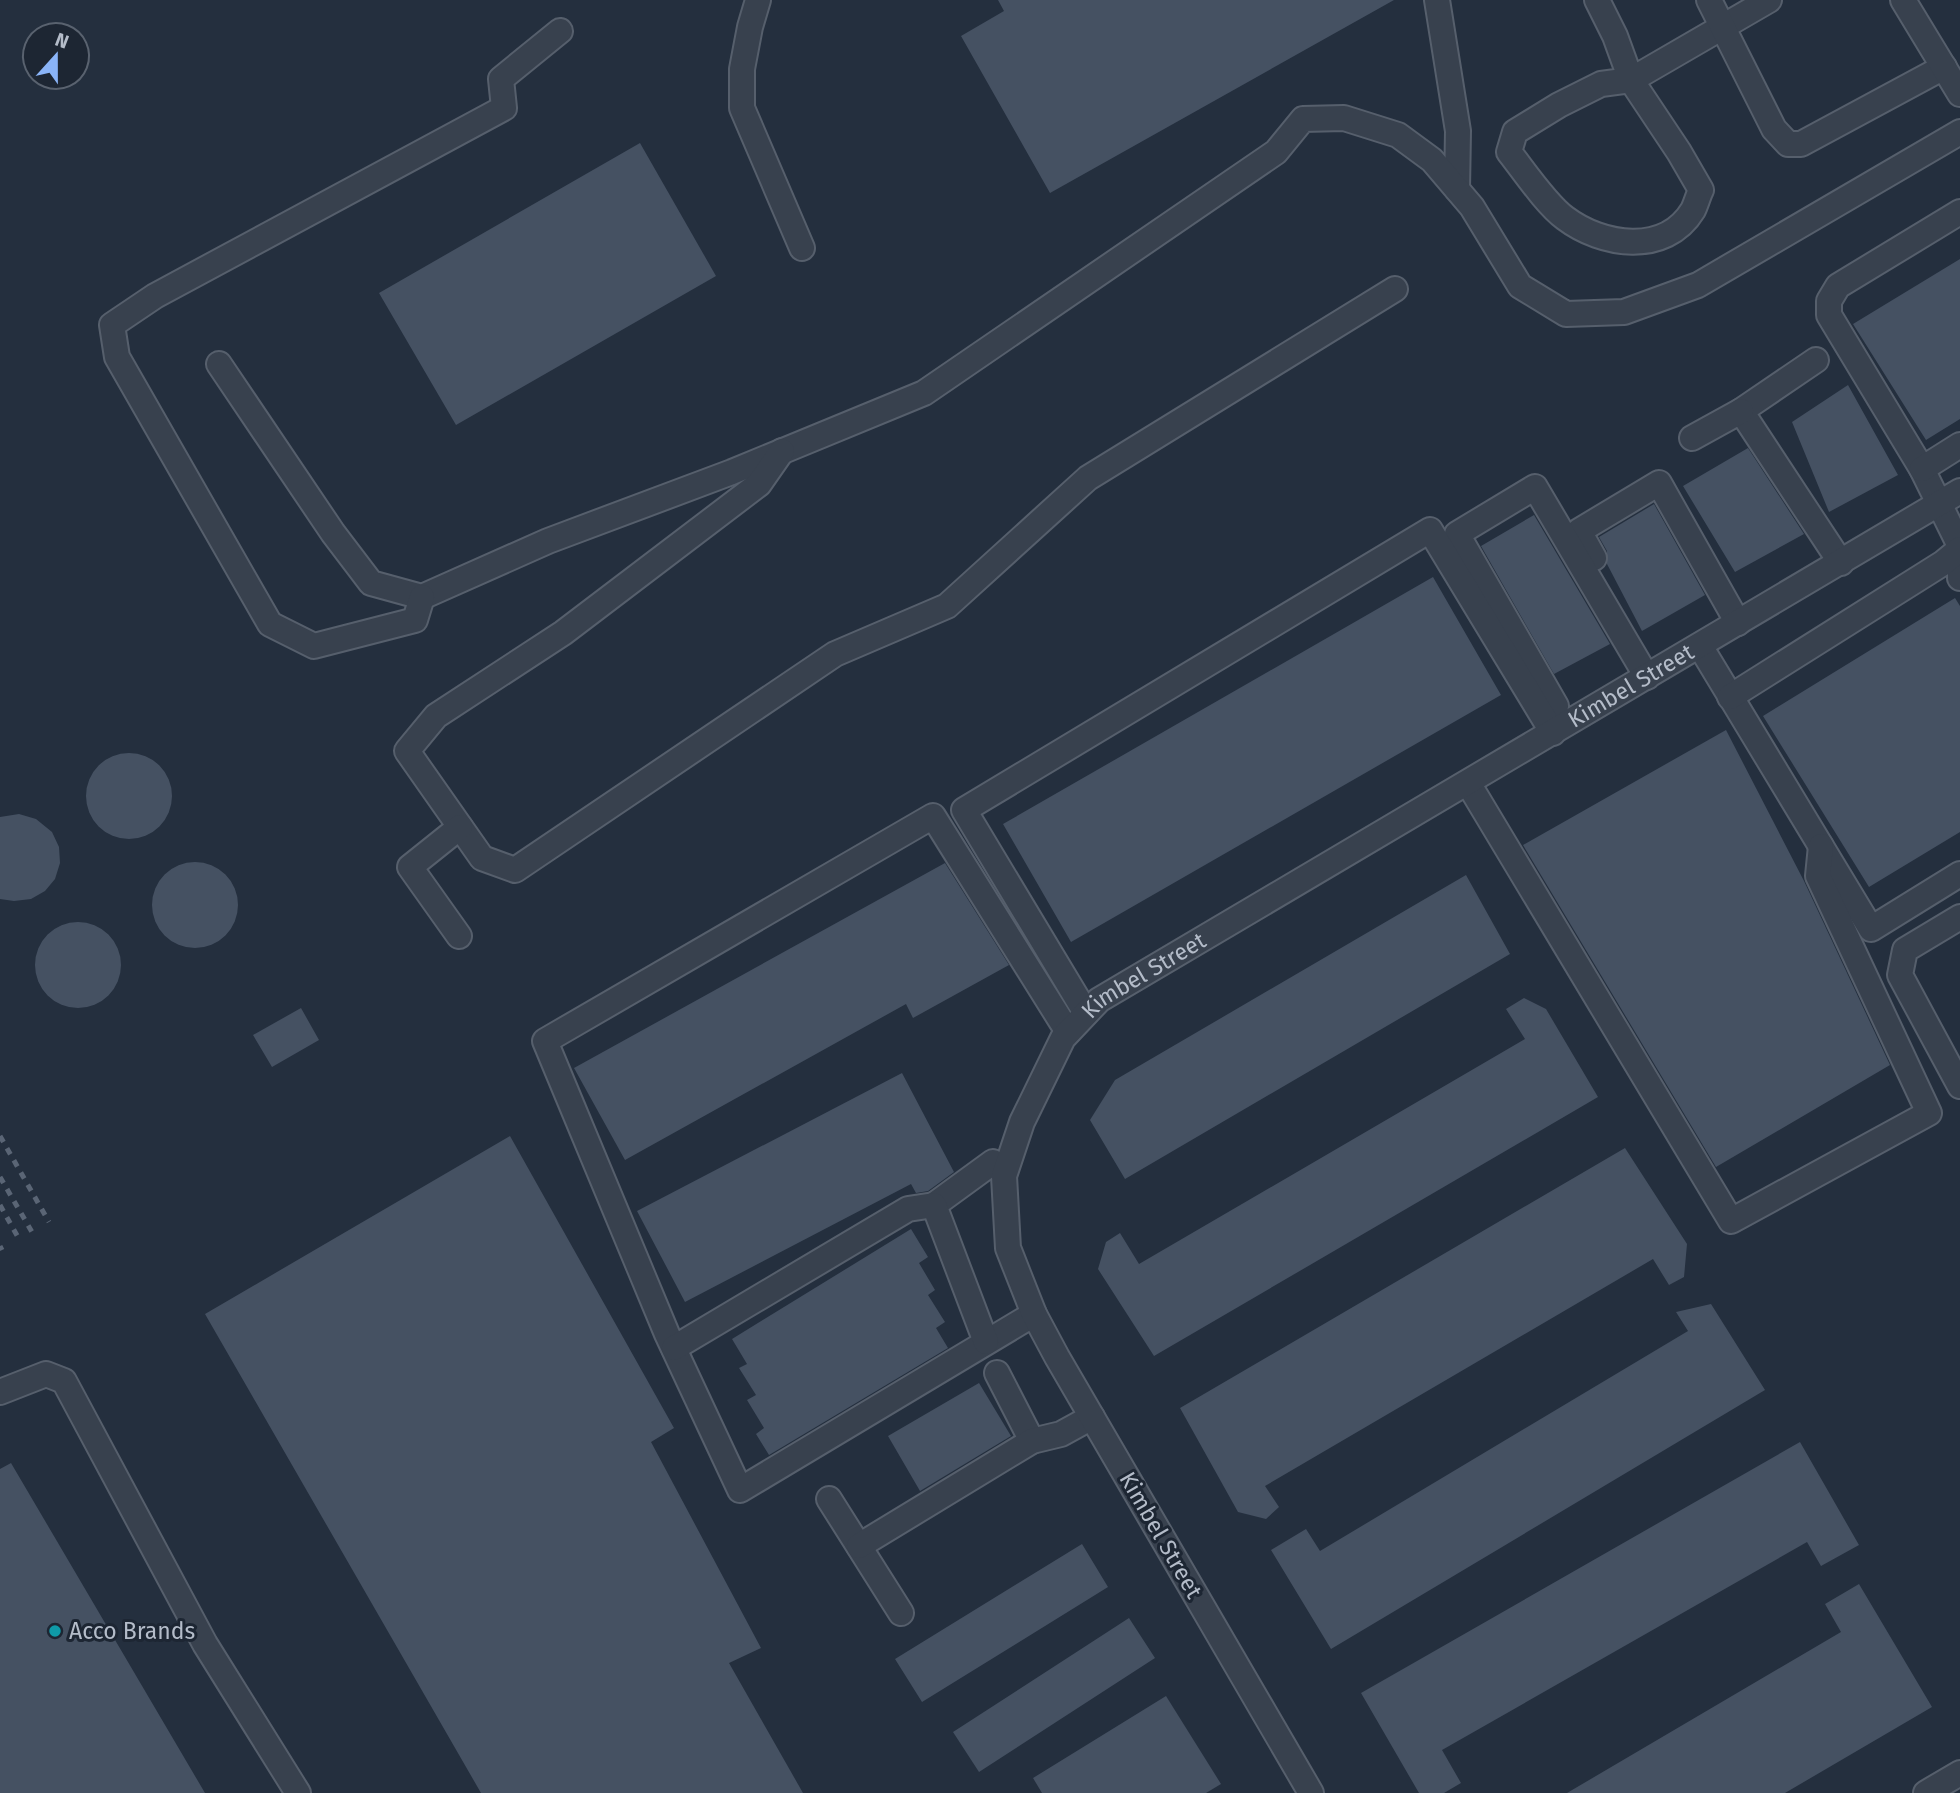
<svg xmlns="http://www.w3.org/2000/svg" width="1960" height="1793" viewBox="0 0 1960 1793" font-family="'Fira Sans',sans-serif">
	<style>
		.building { fill: #455162 }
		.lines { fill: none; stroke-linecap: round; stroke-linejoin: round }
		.minor-casing { stroke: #565f6c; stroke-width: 28 }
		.minor { stroke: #38414e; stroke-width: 24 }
		.rail { stroke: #5a6575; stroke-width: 5; stroke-dasharray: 7 7; stroke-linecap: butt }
		.culture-dot { fill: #0f9aa8; stroke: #1d2633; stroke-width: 2.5 }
		.labels { text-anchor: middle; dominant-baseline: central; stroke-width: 6; stroke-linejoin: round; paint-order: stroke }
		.street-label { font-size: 23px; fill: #b4bcc9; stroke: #1d2633 }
		.poi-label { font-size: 23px; fill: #b4bcc9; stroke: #1d2633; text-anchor: start }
	</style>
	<rect width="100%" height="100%" fill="#242f3e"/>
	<path class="building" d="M998 0H1394L1050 193 961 36 1004 11Z
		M640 143 716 276 456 425 379 293Z
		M1960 259V419L1926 440 1853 324Z
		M1848 385 1898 475 1829 512 1792 422Z
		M1748 448 1804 534 1735 572 1683 486Z
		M1654 504 1705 595 1642 631 1607 564V551L1599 537Z
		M1534 515 1610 644 1554 674 1481 546Z
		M1433 577 1501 695 1071 942 1003 824Z
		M1955 598 1960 606V832L1869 887 1763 716Z
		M1726 730 1804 881 1890 1065 1716 1167 1523 845Z
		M86 796a43 43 0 1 1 86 0a43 43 0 1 1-86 0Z
		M19 814 36 819 52 832 59 847 60 863 55 879 45 891 31 899 14 901 0 899V817Z
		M152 905a43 43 0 1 1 86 0a43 43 0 1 1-86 0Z
		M945 863 1009 965 913 1018 906 1004 625 1160 574 1068Z
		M1466 875 1510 954 1125 1179 1090 1120 1115 1080Z
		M35 965a43 43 0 1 1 86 0a43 43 0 1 1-86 0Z
		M1524 998 1546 1009 1598 1097 1154 1356 1098 1269 1106 1242 1120 1233 1139 1264 1525 1039 1506 1009Z
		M301 1008 319 1040 272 1067 253 1035Z
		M902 1073 954 1172 928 1191 916 1193 911 1184 685 1302 637 1211Z
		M510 1136 674 1428 651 1442 761 1648 729 1663 803 1793H481L205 1314Z
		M1625 1148 1687 1244 1684 1277 1669 1285 1653 1259 1265 1486 1279 1507 1266 1519 1238 1512 1180 1408Z
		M911 1229 928 1257 919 1263 935 1290 928 1295 945 1322 936 1328 948 1348 769 1455 756 1434 764 1428 747 1400 756 1395 739 1368 747 1364 732 1339Z
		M1711 1304 1765 1390 1331 1649 1271 1550 1306 1529 1320 1551 1688 1331 1676 1312Z
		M979 1383 1011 1436 920 1491 888 1436Z
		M1800 1442 1859 1545 1821 1566 1807 1542 1442 1750 1461 1783 1444 1793H1419L1361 1693Z
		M11 1463 205 1793H0V1469Z
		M1082 1544 1108 1587 922 1702 895 1659Z
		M1859 1584 1932 1707 1785 1793H1567L1841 1632 1825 1604Z
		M1129 1618 1155 1658 979 1772 953 1732Z
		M1166 1696 1221 1784 1206 1793H1042L1033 1778Z"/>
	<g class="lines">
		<g class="minor-casing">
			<g id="minor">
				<path d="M758 0 750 27 742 69V108L802 248"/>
				<path d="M1437 0 1458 131 1457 189"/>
				<path d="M1597 0 1615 36 1631 80 1679 152 1701 190C1698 196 1696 204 1693 210 1665 256 1602 246 1565 218 1546 204 1524 171 1509 152L1515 132 1559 105 1601 84 1631 80 1769 0"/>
				<path d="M1709 0 1774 129 1788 144H1801L1944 67"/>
				<path d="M1903 0 1960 94"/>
				<path d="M1960 212 1838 286 1829 301V315L1922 469 1960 546"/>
				<path d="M1816 360 1741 411 1841 563"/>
				<path d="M219 364 333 533 371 583 422 597 548 541 732 472 924 393 1276 152 1303 119 1344 118 1398 135 1432 160 1472 207 1520 286 1566 314 1624 312 1698 285 1960 132"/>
				<path d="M1692 438 1741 411"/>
				<path d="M782 451 759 484 563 633 436 716 407 751 482 858 515 870 835 654 947 606 1088 478 1395 289"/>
				<path d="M1922 469 1960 445"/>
				<path d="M1594 558 1579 531 1659 483 1738 623"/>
				<path d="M1960 572V578"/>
				<path d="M422 597 415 620 314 646 270 624 117 357 112 325 155 296 504 108 501 79 560 31"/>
				<path d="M1700 646 1871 929 1960 874"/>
				<path d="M1730 697 1943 563 1960 549"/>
				<path d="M1556 706 1457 534 1535 487 1647 677"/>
				<path d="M1468 783 1731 1221 1929 1113 1818 876 1821 846"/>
				<path d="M1960 917 1905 950 1900 975 1960 1086"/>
				<path d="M459 936 410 867 460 827"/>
				<path d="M1086 1013 964 810 1430 530 1553 733"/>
				<path d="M934 1205 993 1162"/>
				<path d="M1034 1314 740 1490 667 1334 545 1041 933 816 1068 1032"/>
				<path d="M674 1348 908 1209 934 1205 986 1342"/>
				<path d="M997 1373 1032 1441"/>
				<path d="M0 1392 46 1374 64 1381 205 1644 298 1793"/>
				<path d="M829 1499 901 1613"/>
				<path d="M859 1546 1032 1441 1061 1434 1092 1417"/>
				<path id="s1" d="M1311 1793 1057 1357 1034 1314 1008 1248 1004 1176 1022 1122 1063 1038 1099 1000 1960 491"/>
				<path d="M1926 1793 1960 1773"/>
			</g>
		</g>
		<use href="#minor" class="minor"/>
		<path class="rail" d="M0 1136 49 1222
			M0 1177 32 1232
			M0 1205 19 1239
			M0 1246 2 1250"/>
	</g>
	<circle class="culture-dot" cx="55" cy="1631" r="7"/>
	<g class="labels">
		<g class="street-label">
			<text stroke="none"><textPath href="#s1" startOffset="1517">Kimbel Street</textPath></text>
			<text stroke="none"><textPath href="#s1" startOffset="950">Kimbel Street</textPath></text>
			<text transform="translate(1161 1535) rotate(60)">Kimbel Street</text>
		</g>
		<g class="poi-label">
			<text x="69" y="1631">Acco Brands</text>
		</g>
	</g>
	<g transform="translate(56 56) rotate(21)"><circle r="33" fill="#1d2633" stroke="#59626f" stroke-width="2"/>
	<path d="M0-5L12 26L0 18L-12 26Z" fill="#8ab4f8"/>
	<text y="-10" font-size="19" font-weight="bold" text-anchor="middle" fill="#b4bcc9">N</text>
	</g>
</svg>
